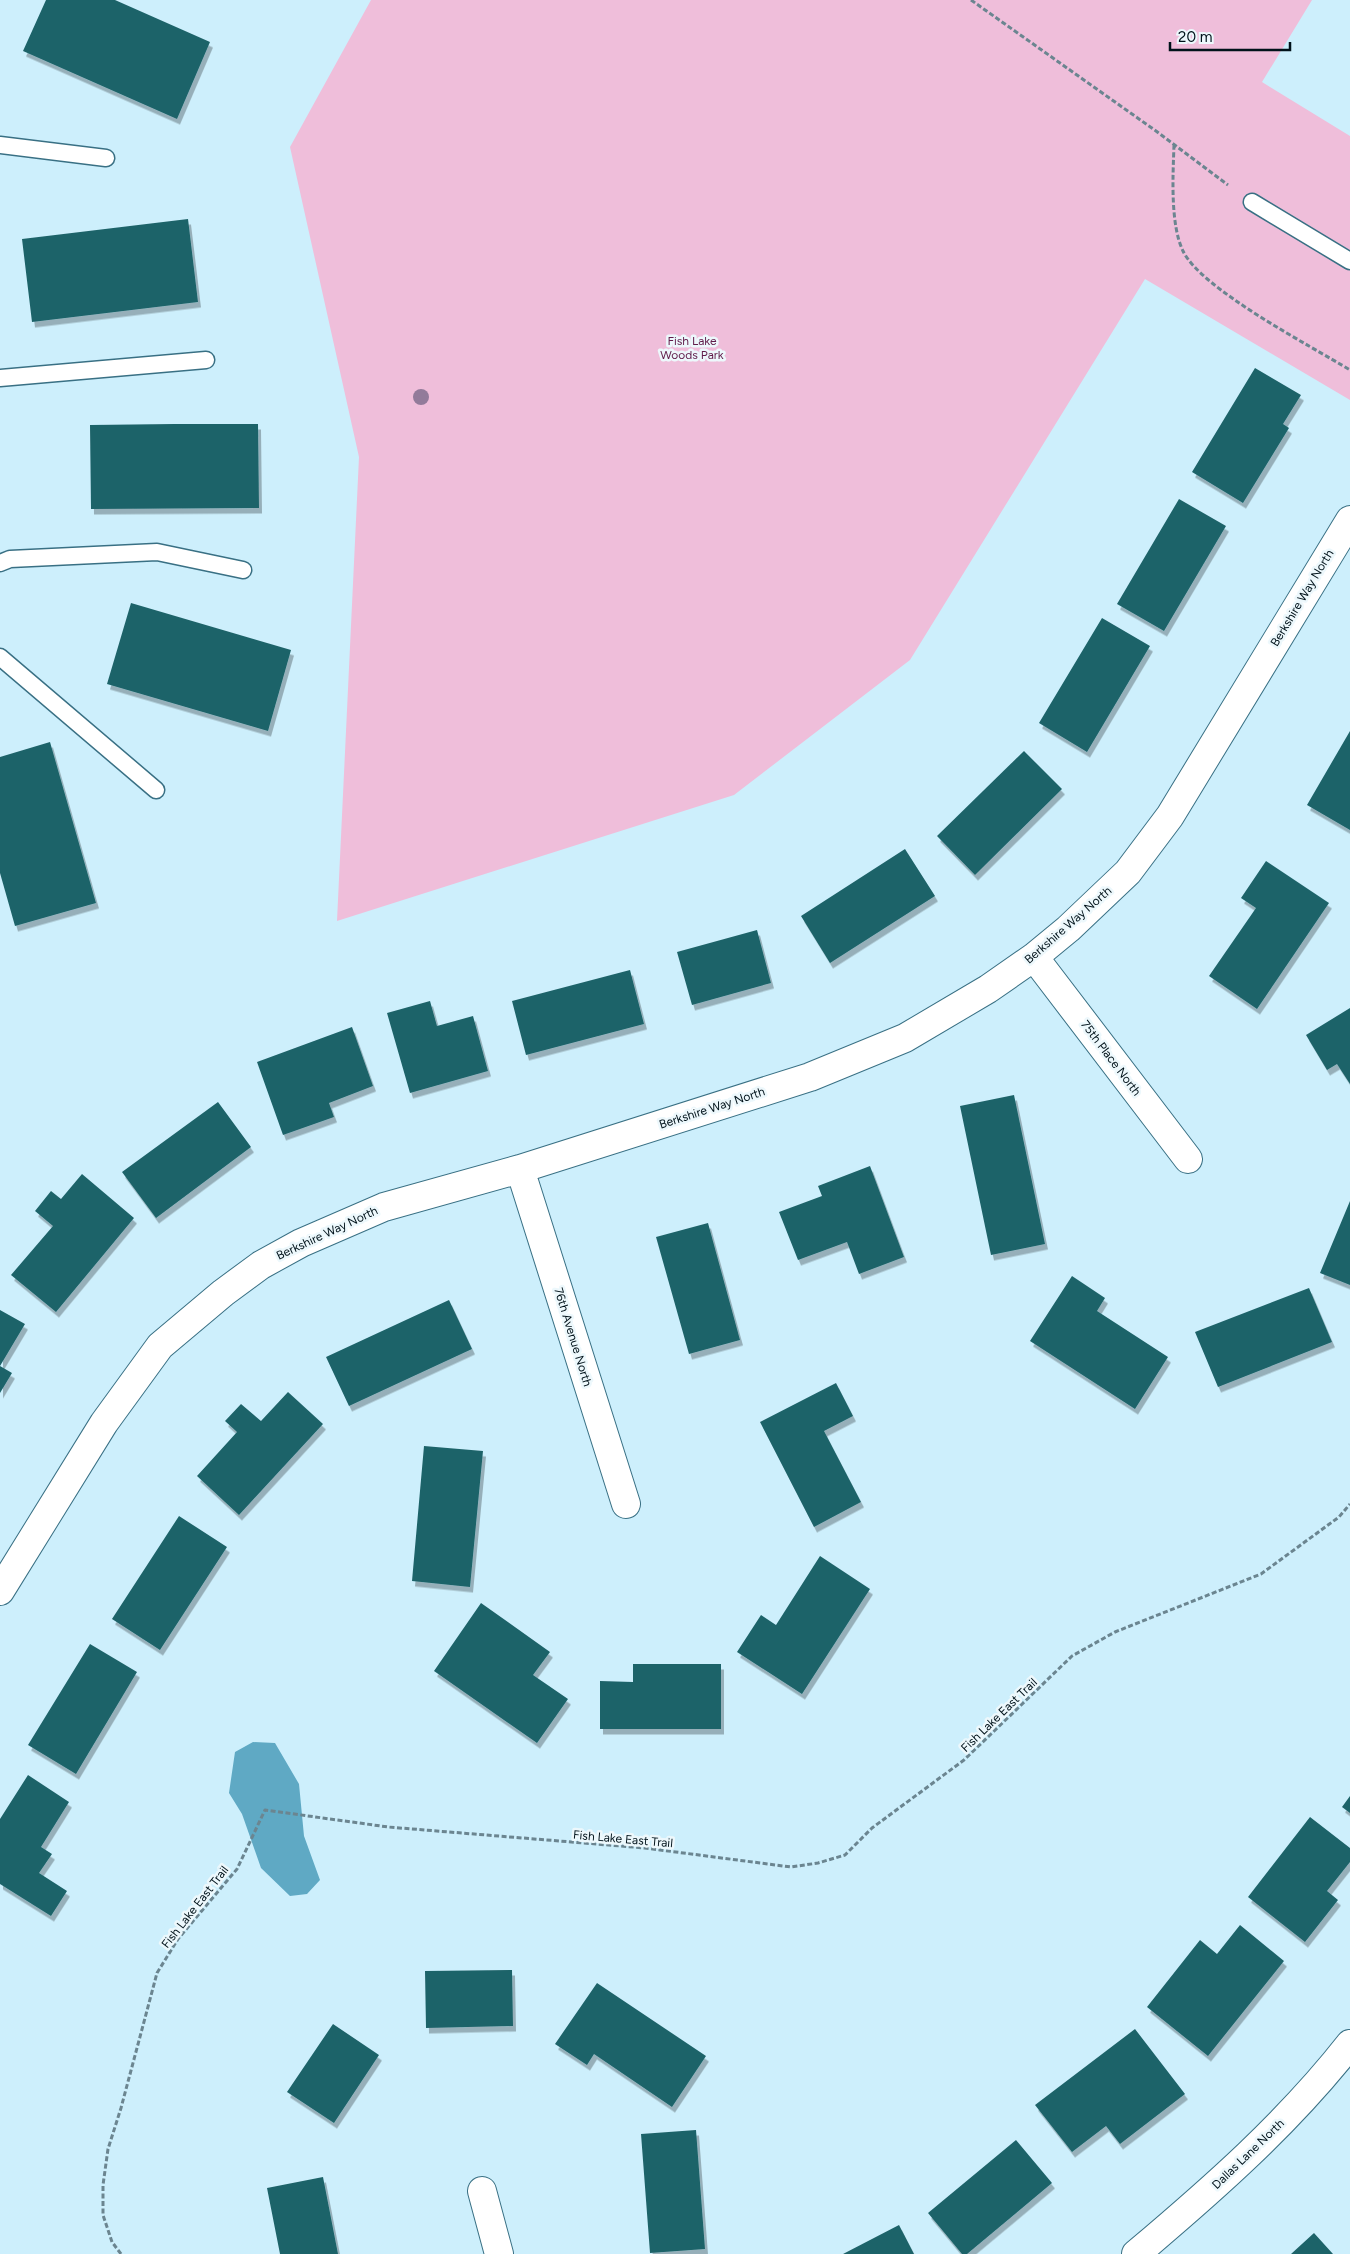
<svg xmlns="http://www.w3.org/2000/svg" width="1350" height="2254" viewBox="0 0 1350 2254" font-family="Figtree,sans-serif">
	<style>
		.green { fill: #efbeda }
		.water { fill: #5fa9c4 }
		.building { fill: #1f6369; filter: url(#shadow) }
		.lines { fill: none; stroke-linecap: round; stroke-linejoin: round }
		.lane-casing { stroke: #397084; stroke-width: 19 }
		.street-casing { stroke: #397084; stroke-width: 30 }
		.path { stroke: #6b8590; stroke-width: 3; stroke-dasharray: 5 2.5; stroke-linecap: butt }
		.lane { stroke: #fff; stroke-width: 16 }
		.street { stroke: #fff; stroke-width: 28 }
		.tree { fill: #927b9a }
		.labels { text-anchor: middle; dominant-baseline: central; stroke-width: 5; stroke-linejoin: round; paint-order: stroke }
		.park-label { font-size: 12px; fill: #611c4a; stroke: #edf8fc }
		.street-label { font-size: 12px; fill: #00121a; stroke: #edf8fc }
	</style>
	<defs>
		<filter id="shadow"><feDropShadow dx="3" dy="5.5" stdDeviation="0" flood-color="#0004"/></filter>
	</defs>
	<rect width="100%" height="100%" fill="#cdeffc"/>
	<path class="green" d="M371 0H1312L1262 82 1350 136V400L1145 279 910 660 734 795 337 921 359 457 290 147Z"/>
	<path class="water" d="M253 1742 275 1743 299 1784 304 1836 320 1880 307 1894 290 1896 261 1868 242 1814 229 1793 235 1752Z"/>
	<path class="building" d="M46 0H115L210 42 177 119 23 51Z
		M188 219 198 302 32 322 22 239Z
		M1255 368 1301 395 1283 424 1289 428 1243 503 1192 472Z
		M174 424H258L259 508 91 509 90 425Z
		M1179 499 1226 526 1164 631 1117 604Z
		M131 603 291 650 268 731 107 684Z
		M1102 618 1150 646 1087 752 1039 723Z
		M1350 731V830L1307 805Z
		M50 742 96 903 15 926 0 873V757Z
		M1024 751 1062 789 975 875 937 836Z
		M905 849 935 896 830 963 801 916Z
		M1266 861 1329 903 1257 1009 1209 976 1256 908 1241 898Z
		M757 930 771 983 692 1005 677 952Z
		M630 970 644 1024 526 1055 512 1001Z
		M430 1001 437 1026 473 1016 488 1071 410 1093 387 1013Z
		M1350 1008V1084L1337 1064 1327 1070 1306 1035Z
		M352 1027 373 1086 329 1103 334 1117 283 1135 257 1062Z
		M1014 1095 1045 1244 991 1255 960 1106Z
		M218 1102 251 1147 156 1218 122 1172Z
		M870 1166 904 1257 859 1274 847 1242 798 1260 779 1212 822 1196 818 1186Z
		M82 1174 134 1218 56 1312 11 1275 53 1226 35 1211 51 1191 61 1199Z
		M1350 1201V1285L1320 1273Z
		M708 1223 740 1340 689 1354 656 1237Z
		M1072 1276 1105 1298 1097 1311 1168 1357 1135 1409 1030 1341Z
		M1309 1288 1332 1342 1218 1387 1195 1332Z
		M449 1300 472 1349 349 1406 326 1357Z
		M0 1310 25 1324 0 1366 12 1373 0 1393Z
		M836 1383 853 1416 824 1431 861 1502 814 1527 760 1422Z
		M288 1392 323 1424 239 1515 197 1476 237 1432 225 1421 241 1404 261 1421Z
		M424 1446 483 1451 470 1587 412 1581Z
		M179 1516 227 1547 160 1650 112 1619Z
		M820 1556 870 1589 802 1694 737 1652 761 1615 776 1625Z
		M481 1603 550 1652 533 1675 568 1699 537 1743 434 1671Z
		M90 1644 137 1672 76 1774 28 1745Z
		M633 1664H721V1729H600V1681L633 1682Z
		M28 1775 69 1802 41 1847 52 1854 39 1873 67 1891 51 1916 0 1884V1819Z
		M1350 1796V1813L1342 1807Z
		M1310 1817 1350 1848V1862L1327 1891 1338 1900 1305 1942 1248 1897Z
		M1240 1925 1284 1961 1208 2056 1147 2007 1200 1940 1217 1954Z
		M512 1970 513 2026 426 2028 425 1971Z
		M597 1983 706 2056 672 2107 594 2054 587 2065 555 2044Z
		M333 2024 379 2055 334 2123 287 2092Z
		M1135 2029 1185 2094 1120 2144 1106 2126 1072 2152 1035 2105Z
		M696 2130 705 2249 650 2253 641 2134Z
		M1016 2140 1052 2183 967 2254H962L928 2213Z
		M323 2177 338 2254H280L267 2188Z
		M899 2225 914 2254H843Z
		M1314 2233 1333 2254H1291Z"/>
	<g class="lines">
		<g class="lane-casing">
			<path id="lane" d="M0 145 106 158
				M1252 202 1350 261
				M0 378 206 360
				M0 563 10 559 157 552 243 570
				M0 657 156 790"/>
		</g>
		<g class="street-casing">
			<path id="street" d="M1034 957 1188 1159
				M520 1169 626 1504
				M0 1591 104 1423 160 1346 223 1293 261 1265 301 1243 384 1207 520 1169 810 1077 905 1038 988 989 1034 957 1068 929 1128 872 1170 816 1350 520
				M482 2191 499 2254
				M1136 2254C1213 2189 1288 2123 1350 2044"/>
		</g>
		<path class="path" d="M971 0 1156 131 1228 185
			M1174 145C1173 175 1170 224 1183 251 1201 289 1311 346 1350 370
			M121 2254 112 2242 103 2215V2185L108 2149 121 2108 157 1973 178 1939 237 1869 265 1810 388 1827 645 1848 791 1867 818 1863 845 1855 872 1828 964 1760 1072 1656 1115 1632 1261 1574 1339 1517 1350 1504"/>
		<use href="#lane" class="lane"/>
		<use href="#street" class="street"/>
	</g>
	<circle class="tree" cx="421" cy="397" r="8"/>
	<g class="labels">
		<g class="park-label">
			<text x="692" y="341">Fish Lake<tspan x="692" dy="14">Woods Park</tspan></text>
		</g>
		<g class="street-label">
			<text transform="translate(1302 598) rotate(-59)">Berkshire Way North</text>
			<text transform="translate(1068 925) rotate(-41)">Berkshire Way North</text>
			<text transform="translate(1111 1058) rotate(53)">75th Place North</text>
			<text transform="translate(712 1108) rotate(-18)">Berkshire Way North</text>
			<text transform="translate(327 1233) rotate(-25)">Berkshire Way North</text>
			<text transform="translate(573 1337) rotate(73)">76th Avenue North</text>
			<text transform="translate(999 1715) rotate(-44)">Fish Lake East Trail</text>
			<text transform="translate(623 1839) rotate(5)">Fish Lake East Trail</text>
			<text transform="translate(195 1907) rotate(-52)">Fish Lake East Trail</text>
			<text transform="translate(1248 2154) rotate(-44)">Dallas Lane North</text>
		</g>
	</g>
	<path d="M1170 42v8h120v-8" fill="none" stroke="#00121a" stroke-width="2.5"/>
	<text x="1178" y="42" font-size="15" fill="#00121a" stroke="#edf8fc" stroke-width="4" paint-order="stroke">20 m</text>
</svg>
